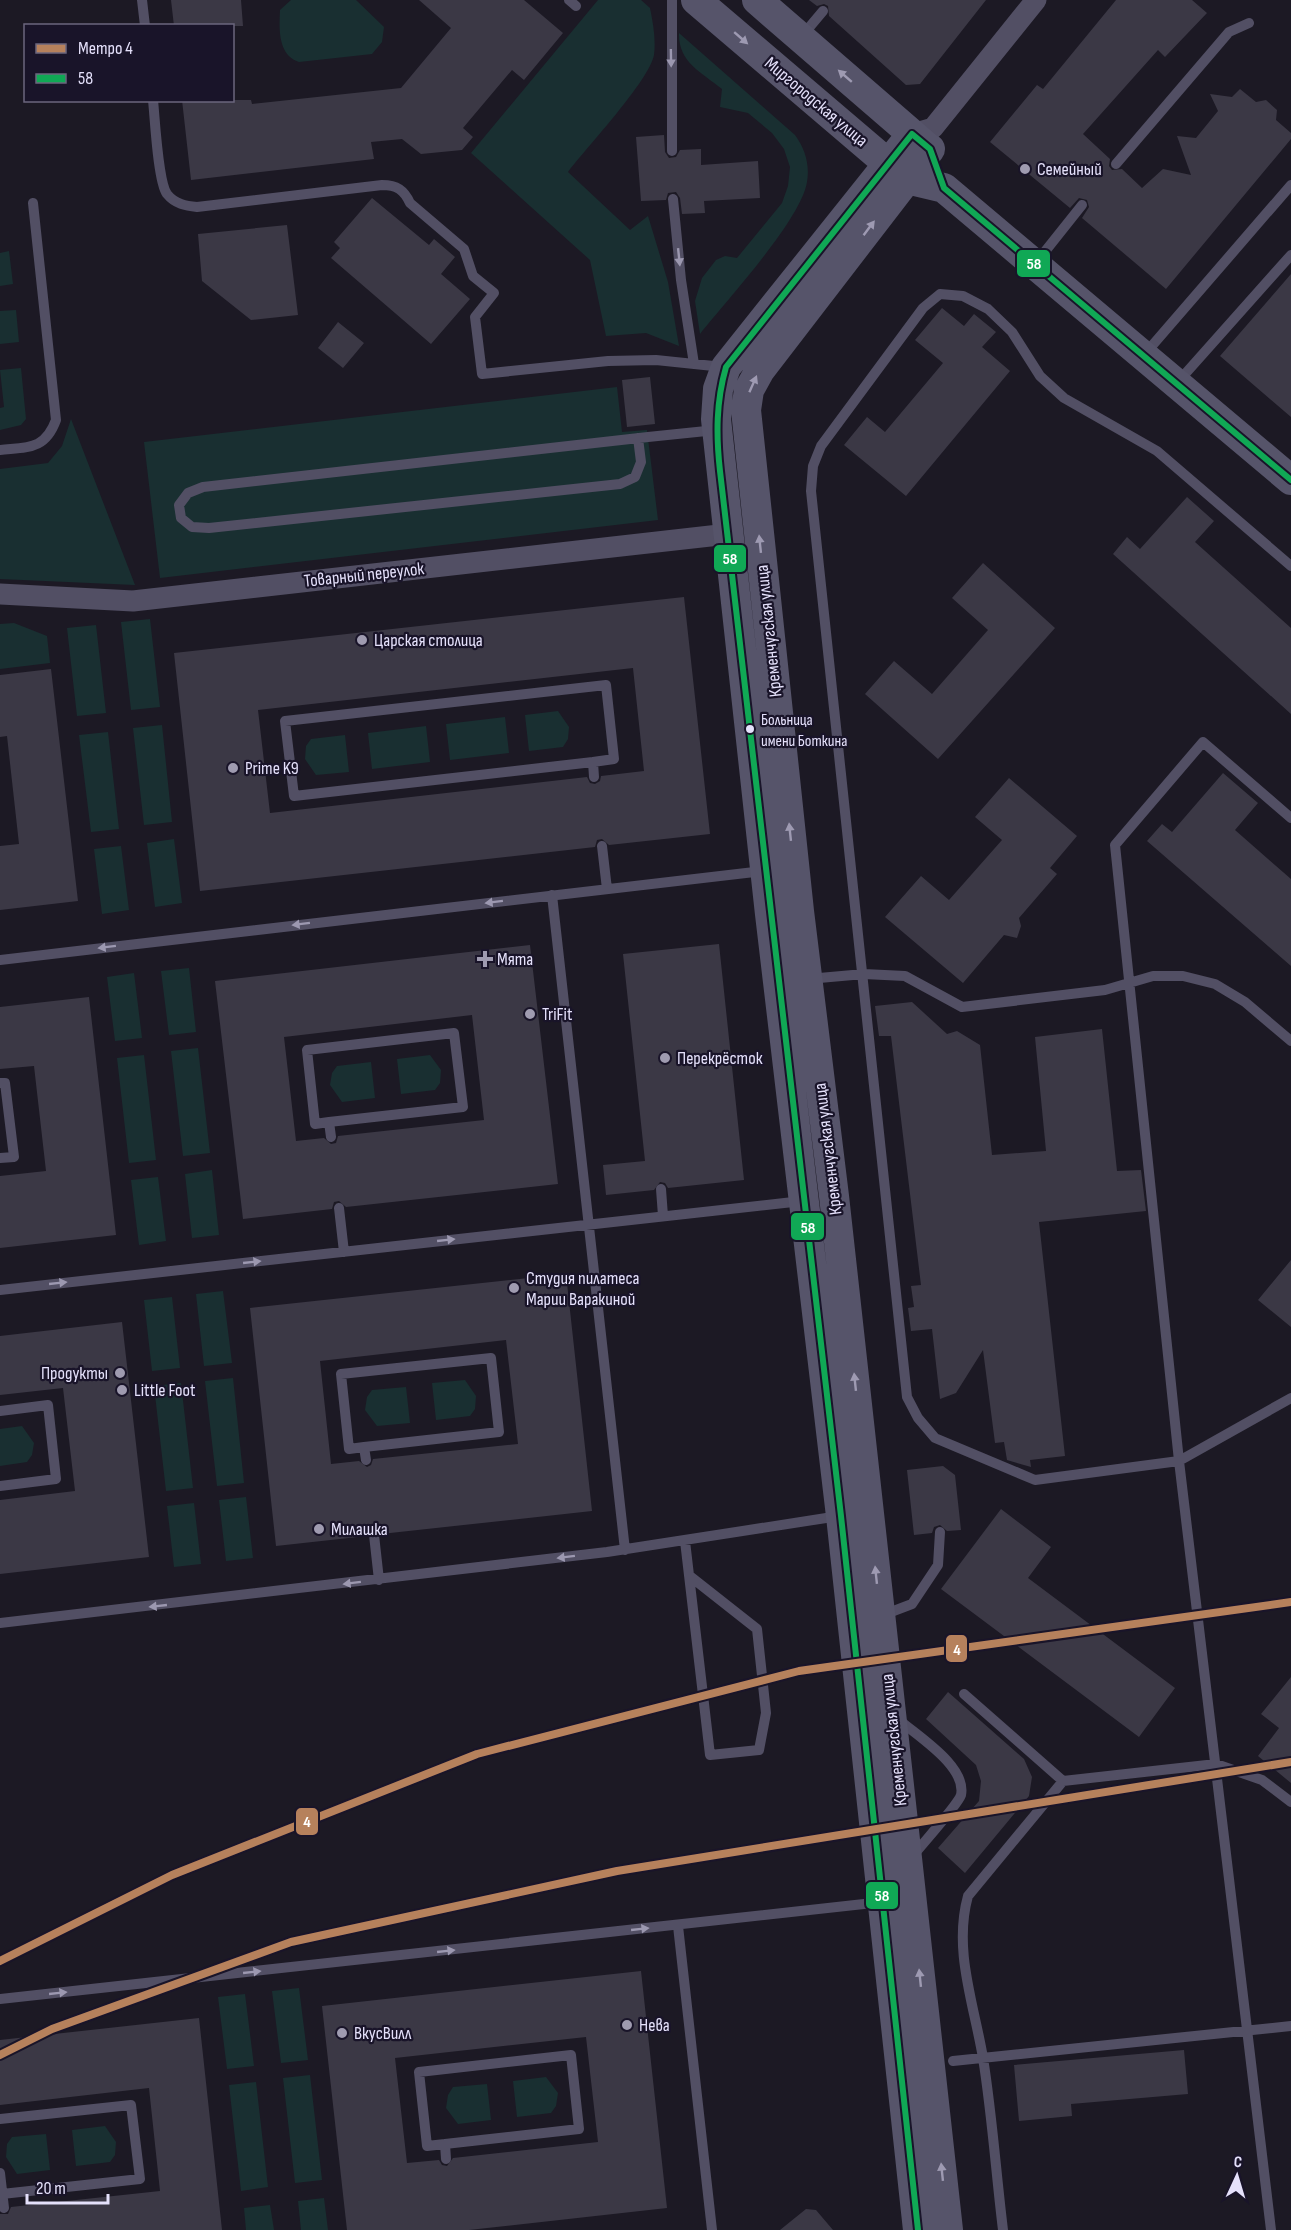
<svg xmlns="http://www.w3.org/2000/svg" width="1291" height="2230" viewBox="0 0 1291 2230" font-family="'Sofia Sans Condensed',sans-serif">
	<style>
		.green { fill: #192f31 }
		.building { fill: #3b3845; fill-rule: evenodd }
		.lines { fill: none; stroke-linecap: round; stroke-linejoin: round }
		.lane { stroke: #524f64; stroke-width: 10 }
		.street { stroke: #524f64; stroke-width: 21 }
		.secondary { stroke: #56546a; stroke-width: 30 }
		.bus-1-casing { stroke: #191429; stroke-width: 10 }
		.bus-1 { stroke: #10a855; stroke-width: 6 }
		.metro-1-casing { stroke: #191429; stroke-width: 12 }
		.metro-1 { stroke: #b6815c; stroke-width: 8 }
		.oneway { fill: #9e9ab2 }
		.oneway2 { fill: #9c98b0 }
		.poi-dot { fill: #9f9bb0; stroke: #191429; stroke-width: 2 }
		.bus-dot { fill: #e5e1fb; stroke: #191429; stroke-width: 2 }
		.labels { text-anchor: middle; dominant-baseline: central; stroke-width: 4.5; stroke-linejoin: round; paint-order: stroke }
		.bus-label { font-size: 16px; fill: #e5e1fb; stroke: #191429; text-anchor: start }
		.street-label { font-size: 18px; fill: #e5e1fb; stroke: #191429 }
		.poi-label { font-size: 18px; fill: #e5e1fb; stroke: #191429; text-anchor: start }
		.line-badge { stroke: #191429; stroke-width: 2 }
		.badge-label { font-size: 16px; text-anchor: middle; font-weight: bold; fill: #fff }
	</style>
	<rect width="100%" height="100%" fill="#1c1924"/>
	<path class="green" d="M291 0H356L384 27 382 42 372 54 299 62C278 55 279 30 280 10Z
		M598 0H641L650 8C653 23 656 39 654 55 649 81 587 147 568 172L630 230 648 216 668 282 679 346 646 333 606 336 590 260 471 153Z
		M679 33 795 135C805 149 810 164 807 182 801 220 726 301 700 334L695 301 702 278 716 260 725 256 737 258 782 203 788 186 790 167 784 149 772 133 748 113 720 107 722 89C701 72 678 62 679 33Z
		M9 251 13 284 0 286V253Z
		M16 310 19 342 0 344V311Z
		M21 368 26 419 21 425 0 430V408L4 407 0 370Z
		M617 387 622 432 647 430 658 520 160 578 144 442Z
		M71 419 135 585 0 579V469L48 463 62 446Z
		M150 619 160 707 131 710 121 622Z
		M14 623 47 636 50 663 0 669V624Z
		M96 625 106 713 77 716 67 628Z
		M558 711 569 727 568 739 563 747 529 751 525 715Z
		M505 717 509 753 450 760 446 724Z
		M162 725 172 822 144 825 133 728Z
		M426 726 430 762 372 769 368 733Z
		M108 732 119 829 91 832 79 735Z
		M345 735 349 772 316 775 305 759 306 746 311 739Z
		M174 839 182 903 155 907 147 843Z
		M121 846 129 910 102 914 94 849Z
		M189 968 196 1032 169 1035 161 971Z
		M134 973 142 1038 115 1041 107 977Z
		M198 1048 210 1153 183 1156 171 1051Z
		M144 1055 156 1160 129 1163 117 1058Z
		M430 1055 441 1070 440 1083 435 1090 401 1094 397 1059Z
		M371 1062 375 1098 342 1102 330 1085 332 1073 337 1066Z
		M212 1170 219 1235 192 1238 185 1174Z
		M158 1177 166 1241 139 1245 131 1180Z
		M223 1291 232 1363 204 1366 196 1294Z
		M172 1297 180 1368 152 1371 144 1300Z
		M233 1378 244 1483 217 1486 205 1381Z
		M465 1380 476 1396 475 1409 470 1416 436 1420 432 1383Z
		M181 1383 193 1488 166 1491 154 1386Z
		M406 1387 410 1423 377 1426 365 1410 367 1397 372 1390Z
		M22 1426 34 1443 32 1455 27 1462 0 1466V1429Z
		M246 1497 253 1558 226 1561 219 1500Z
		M194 1503 201 1564 174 1567 167 1506Z
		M299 1988 308 2060 281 2063 272 1991Z
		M245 1994 254 2066 227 2069 218 1997Z
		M310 2075 322 2180 295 2183 283 2078Z
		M546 2077 558 2093 556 2106 551 2113 517 2117 513 2081Z
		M256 2082 268 2187 241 2191 229 2085Z
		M487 2084 491 2120 458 2124 446 2108 448 2095 453 2087Z
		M105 2126 116 2142 115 2155 110 2162 76 2166 72 2130Z
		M46 2134 50 2170 17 2174 6 2157 7 2144 12 2137Z
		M324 2198 328 2230H301L298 2201Z
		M270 2205 274 2230H246L244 2208Z"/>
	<path class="building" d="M171 0H241L243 26H174Z
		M419 0H524L563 33 524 80 512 70 463 128 473 137 462 150 421 154 402 139 371 142 374 159 191 180 182 100H251L252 104 401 88 451 28Z
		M809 0H986L920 84 906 85 829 16 828 6 824 4 817 6Z
		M1116 0H1192L1207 13 1165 57 1158 50 1083 134 1110 159 1109 166 1112 170 1122 169 1142 188 1163 169 1191 175 1177 136 1196 138 1218 111 1210 94 1232 97 1240 89 1256 102 1266 100 1277 110 1276 120 1291 133V139L1166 289 1082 218 1089 207 1087 200 1079 198 1070 208 990 142 1037 85 1043 89Z
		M664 135 665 152 669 158 676 157 680 150 701 149V165L758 161 760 198 704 201 705 213 682 214 680 198 676 192 668 193 666 200 641 201 636 137Z
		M372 198 429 245 434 239 455 257 441 274 470 299 431 344 331 258 340 248 334 242Z
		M287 225 298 315 251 320 202 281 198 234Z
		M1291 274V417L1220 356Z
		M942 308 964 326 974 314 996 332 982 347 1010 371 906 496 844 445 867 417 885 432 943 363 915 340Z
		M338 322 364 343 343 368 318 348Z
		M650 377 655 424 627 427 622 380Z
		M1187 497 1214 521 1195 542 1291 628V714L1113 554 1127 537 1140 549Z
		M983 563 1055 628 938 759 865 694 894 661 932 694 988 630 952 598Z
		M684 597 710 834 609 845 602 839 597 840 595 847 200 891 174 653ZM633 668 644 771 601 776 600 781 595 784 590 783 587 777 270 813 258 710Z
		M51 669 78 901 0 910V846L19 844 7 736 0 737V675Z
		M1223 773 1258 803 1235 830 1291 879V966L1147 841 1162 824 1172 832Z
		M1009 778 1077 836 1050 868 1057 874 1019 918 1021 926 1017 938 1004 935 963 983 885 917 921 876 949 900 1002 840 975 817Z
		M719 944 744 1180 668 1188 665 1183 660 1182 654 1190 606 1195 603 1165 645 1161 623 954Z
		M530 945 558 1184 346 1207 339 1201 334 1202 332 1209 243 1219 215 981ZM472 1015 484 1120 338 1136 336 1143 331 1144 324 1138 296 1141 284 1037Z
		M89 997 116 1235 0 1248V1176L46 1171 34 1066 0 1069V1007Z
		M912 1002 947 1034 957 1031 980 1045 992 1155 1046 1151 1035 1037 1102 1029 1117 1171 1141 1170 1146 1211 1039 1222 1065 1456 1030 1460 1031 1467 1007 1460 1004 1442 995 1443 983 1350 956 1393 940 1399 932 1329 911 1331 908 1308 914 1307 911 1286 921 1285 891 1036H879L875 1006Z
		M1291 1260V1327L1258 1300Z
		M566 1274 592 1511 381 1534 374 1528 369 1529 367 1536 276 1546 250 1308ZM506 1340 518 1444 373 1459 371 1465 367 1467 359 1461 331 1464 320 1361Z
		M122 1322 149 1557 0 1574V1500L75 1491 63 1388 0 1395V1336Z
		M943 1466 955 1475 961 1530 947 1531 940 1525 934 1527 932 1533 914 1535 907 1470Z
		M1001 1509 1051 1547 1028 1578 1175 1688 1139 1737 941 1589Z
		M1291 1677V1783L1258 1756 1279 1728 1261 1714Z
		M948 1692 1024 1759 1032 1777 1029 1796 965 1873 938 1848 979 1801 981 1781 976 1765 926 1719Z
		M641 1971 667 2208 469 2230H347L322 2006ZM586 2037 598 2142 453 2158 447 2166 442 2165 439 2160 407 2163 395 2058Z
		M199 2018 222 2230H0V2214H8L11 2207 160 2191 149 2088 0 2105V2040Z
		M1184 2050 1188 2094 1071 2104 1072 2116 1019 2121 1014 2065Z
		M806 2209 816 2210 833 2230H780Z"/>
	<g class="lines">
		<path class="lane" d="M142 0 145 26
			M569 0 576 6
			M802 36 823 11
			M153 100C155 119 158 182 167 194 175 204 186 206 197 207L382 185C397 185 404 190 410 203L464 249 473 276 494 293 475 317 482 374 608 361 656 360 723 367
			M672 151V0
			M1116 164 1229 32 1249 23
			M673 199 681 280 694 364
			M1035 264 1082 205
			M1144 355 1291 185
			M1177 383 1291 255
			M638 438 641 462 635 477 620 484 209 528 192 527 181 518 179 505 188 493 203 487 648 437 716 430
			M0 450C28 447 45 450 56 420L33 203
			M1291 566 1157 451 1064 398 1040 376 1012 332 988 309 963 296 940 294 923 308 821 446 813 466 811 491 907 1397 918 1418 935 1438 1035 1480 1179 1461 1291 1398
			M593 762 614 759 606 685 285 721 294 796 593 762 594 777
			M602 846 607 889
			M552 895 625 1550
			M0 960 763 871
			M808 979 864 974 905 976 962 1007 1105 990 1153 976H1183L1215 984 1245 1002 1291 1041
			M0 1083H5L14 1157 0 1158
			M329 1122 315 1124 307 1050 454 1033 463 1107 329 1122 331 1137
			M661 1189 663 1216
			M339 1208 344 1252
			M0 1290 802 1201
			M0 1411 48 1405 56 1479 0 1486
			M364 1447 349 1449 341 1374 491 1358 499 1432 364 1447 366 1460
			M374 1535 379 1580
			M685 1541 710 1755 759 1750 766 1713 757 1629 691 1577
			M883 1615 912 1604 938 1565 940 1532
			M0 1623 607 1552 839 1516
			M964 1694 1063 1781
			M898 1719C917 1736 967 1766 961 1795 958 1805 921 1845 912 1857
			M678 1926 712 2230
			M0 1999 882 1902
			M953 2061 1291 2026
			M0 2119 131 2105 140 2179 2 2194
			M445 2144 427 2146 419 2072 571 2055 579 2129 445 2144 446 2159
			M0 2173 4 2208
			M1003 2230C996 2173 992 2114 983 2058 974 2004 953 1950 968 1896L1063 1781 1216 1764 1262 1780 1291 1802
			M1271 2230 1179 1461 1115 845 1203 742 1291 818"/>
		<path class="street" d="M912 134 933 128 1036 0
			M0 594 133 601 728 534"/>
		<path class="secondary" d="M696 0 906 179 944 188 1291 480
			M757 0 927 147
			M912 134 726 367 718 389 716 419 770 914 841 1516 918 2230
			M930 149 760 370 749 390 746 410 799 911 834 1196 948 2230"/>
		<g class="bus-1-casing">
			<path id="bus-1" d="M918 2230 841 1516 720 471C716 435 716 402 726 367L912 134 930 149 944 188 1291 480"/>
		</g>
		<use href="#bus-1" class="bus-1"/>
		<g class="metro-1-casing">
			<path id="metro-1" d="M0 1961 172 1875 477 1754 799 1671 1291 1602
				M0 2055 52 2029 291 1942 617 1871 1291 1762"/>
		</g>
		<use href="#metro-1" class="metro-1"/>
	</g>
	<defs><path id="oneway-solid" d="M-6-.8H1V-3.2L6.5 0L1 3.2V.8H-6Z" transform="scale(1.5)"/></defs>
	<g class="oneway">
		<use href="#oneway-solid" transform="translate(741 38) rotate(41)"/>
		<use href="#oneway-solid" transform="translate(845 76) rotate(-139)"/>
		<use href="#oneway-solid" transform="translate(869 228) rotate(-53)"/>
		<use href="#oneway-solid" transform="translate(753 384) rotate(-66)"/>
		<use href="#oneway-solid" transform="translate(760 544) rotate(-96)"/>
		<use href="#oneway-solid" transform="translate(790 832) rotate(-96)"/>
		<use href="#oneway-solid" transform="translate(855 1382) rotate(-96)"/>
		<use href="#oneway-solid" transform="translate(876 1575) rotate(-96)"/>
		<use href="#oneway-solid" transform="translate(920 1978) rotate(-96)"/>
		<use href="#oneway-solid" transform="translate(942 2172) rotate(-96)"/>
	</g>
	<g class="oneway2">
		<use href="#oneway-solid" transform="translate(671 58) rotate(89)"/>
		<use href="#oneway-solid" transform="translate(679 257) rotate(84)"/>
		<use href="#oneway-solid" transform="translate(494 902) rotate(173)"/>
		<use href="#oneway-solid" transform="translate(301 924) rotate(173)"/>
		<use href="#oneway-solid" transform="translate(107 947) rotate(173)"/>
		<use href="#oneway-solid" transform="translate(446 1240) rotate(-6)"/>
		<use href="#oneway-solid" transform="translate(252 1262) rotate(-6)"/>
		<use href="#oneway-solid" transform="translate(58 1283) rotate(-6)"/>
		<use href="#oneway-solid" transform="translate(566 1557) rotate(173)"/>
		<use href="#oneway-solid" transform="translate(352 1583) rotate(173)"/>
		<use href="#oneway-solid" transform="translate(158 1606) rotate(174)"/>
		<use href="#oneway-solid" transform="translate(640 1929) rotate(-6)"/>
		<use href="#oneway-solid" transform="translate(446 1951) rotate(-6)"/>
		<use href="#oneway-solid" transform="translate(252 1972) rotate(-6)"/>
		<use href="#oneway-solid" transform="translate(58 1993) rotate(-6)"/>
	</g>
	<g class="poi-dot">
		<circle cx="1025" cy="169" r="6"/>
		<circle cx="362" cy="640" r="6"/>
		<circle cx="233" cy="768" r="6"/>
		<path d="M482 950h6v6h6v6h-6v6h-6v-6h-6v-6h6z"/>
		<circle cx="530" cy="1014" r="6"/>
		<circle cx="665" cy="1058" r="6"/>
		<circle cx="514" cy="1288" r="6"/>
		<circle cx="120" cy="1373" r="6"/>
		<circle cx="122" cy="1390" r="6"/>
		<circle cx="319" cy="1529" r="6"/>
		<circle cx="627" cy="2025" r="6"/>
		<circle cx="342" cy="2033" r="6"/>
	</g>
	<circle class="bus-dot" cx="750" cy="729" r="5"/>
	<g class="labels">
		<g class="bus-label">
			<text x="761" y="720">Больница<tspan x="761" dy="21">имени Боткина</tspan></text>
		</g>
		<g class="street-label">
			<text transform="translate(816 102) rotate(40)">Миргородская улица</text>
			<text transform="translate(364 575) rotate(-6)">Товарный переулок</text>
			<text transform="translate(769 631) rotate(-96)">Кременчугская улица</text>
			<text transform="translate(828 1149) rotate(-97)">Кременчугская улица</text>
			<text transform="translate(894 1740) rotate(-96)">Кременчугская улица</text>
		</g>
		<g class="poi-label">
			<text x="1037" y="169">Семейный</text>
			<text x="374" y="640">Царская столица</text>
			<text x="245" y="768">Prime K9</text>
			<text x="497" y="959">Мята</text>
			<text x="542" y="1014">TriFit</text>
			<text x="677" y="1058">Перекрёсток</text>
			<text x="526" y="1278">Студия пилатеса<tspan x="526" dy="21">Марии Варакиной</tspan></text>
			<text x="108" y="1373" text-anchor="end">Продукты</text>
			<text x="134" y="1390">Little Foot</text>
			<text x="331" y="1529">Милашка</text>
			<text x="639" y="2025">Нева</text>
			<text x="354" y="2033">ВкусВилл</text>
		</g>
	</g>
	<g class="line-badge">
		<rect x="1016" y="249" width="35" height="29" rx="6" fill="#10a855"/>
		<rect x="713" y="544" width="34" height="29" rx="6" fill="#10a855"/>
		<rect x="790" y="1212" width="35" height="29" rx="6" fill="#10a855"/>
		<rect x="945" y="1634" width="23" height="29" rx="6" fill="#b6815c"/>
		<rect x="295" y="1807" width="24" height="29" rx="6" fill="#b6815c"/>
		<rect x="865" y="1881" width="34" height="29" rx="6" fill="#10a855"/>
	</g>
	<g class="badge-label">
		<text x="1034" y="269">58</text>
		<text x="730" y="564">58</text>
		<text x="808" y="1233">58</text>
		<text x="957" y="1655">4</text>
		<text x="307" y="1827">4</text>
		<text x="882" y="1901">58</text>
	</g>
	<rect x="24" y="24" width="210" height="78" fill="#191429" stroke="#6b667d" stroke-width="1.5"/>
	<rect x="36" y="44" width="30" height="9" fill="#b6815c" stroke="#6b667d" stroke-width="1.5"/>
	<text x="78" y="54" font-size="18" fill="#e5e1fb">Метро 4</text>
	<rect x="36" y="74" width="30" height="9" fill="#10a855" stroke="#6b667d" stroke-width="1.5"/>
	<text x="78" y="84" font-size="18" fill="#e5e1fb">58</text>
	<g transform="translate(1237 2176) rotate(4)" stroke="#191429" stroke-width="4.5" paint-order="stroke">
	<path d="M0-4.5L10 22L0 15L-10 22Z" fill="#e5e1fb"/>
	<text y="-9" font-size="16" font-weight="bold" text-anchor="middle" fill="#e5e1fb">С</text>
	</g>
	<path d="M27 2194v9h81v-9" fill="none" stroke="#e5e1fb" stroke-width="3"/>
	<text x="36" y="2194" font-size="18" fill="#e5e1fb" stroke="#191429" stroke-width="4.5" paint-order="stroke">20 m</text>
</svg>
